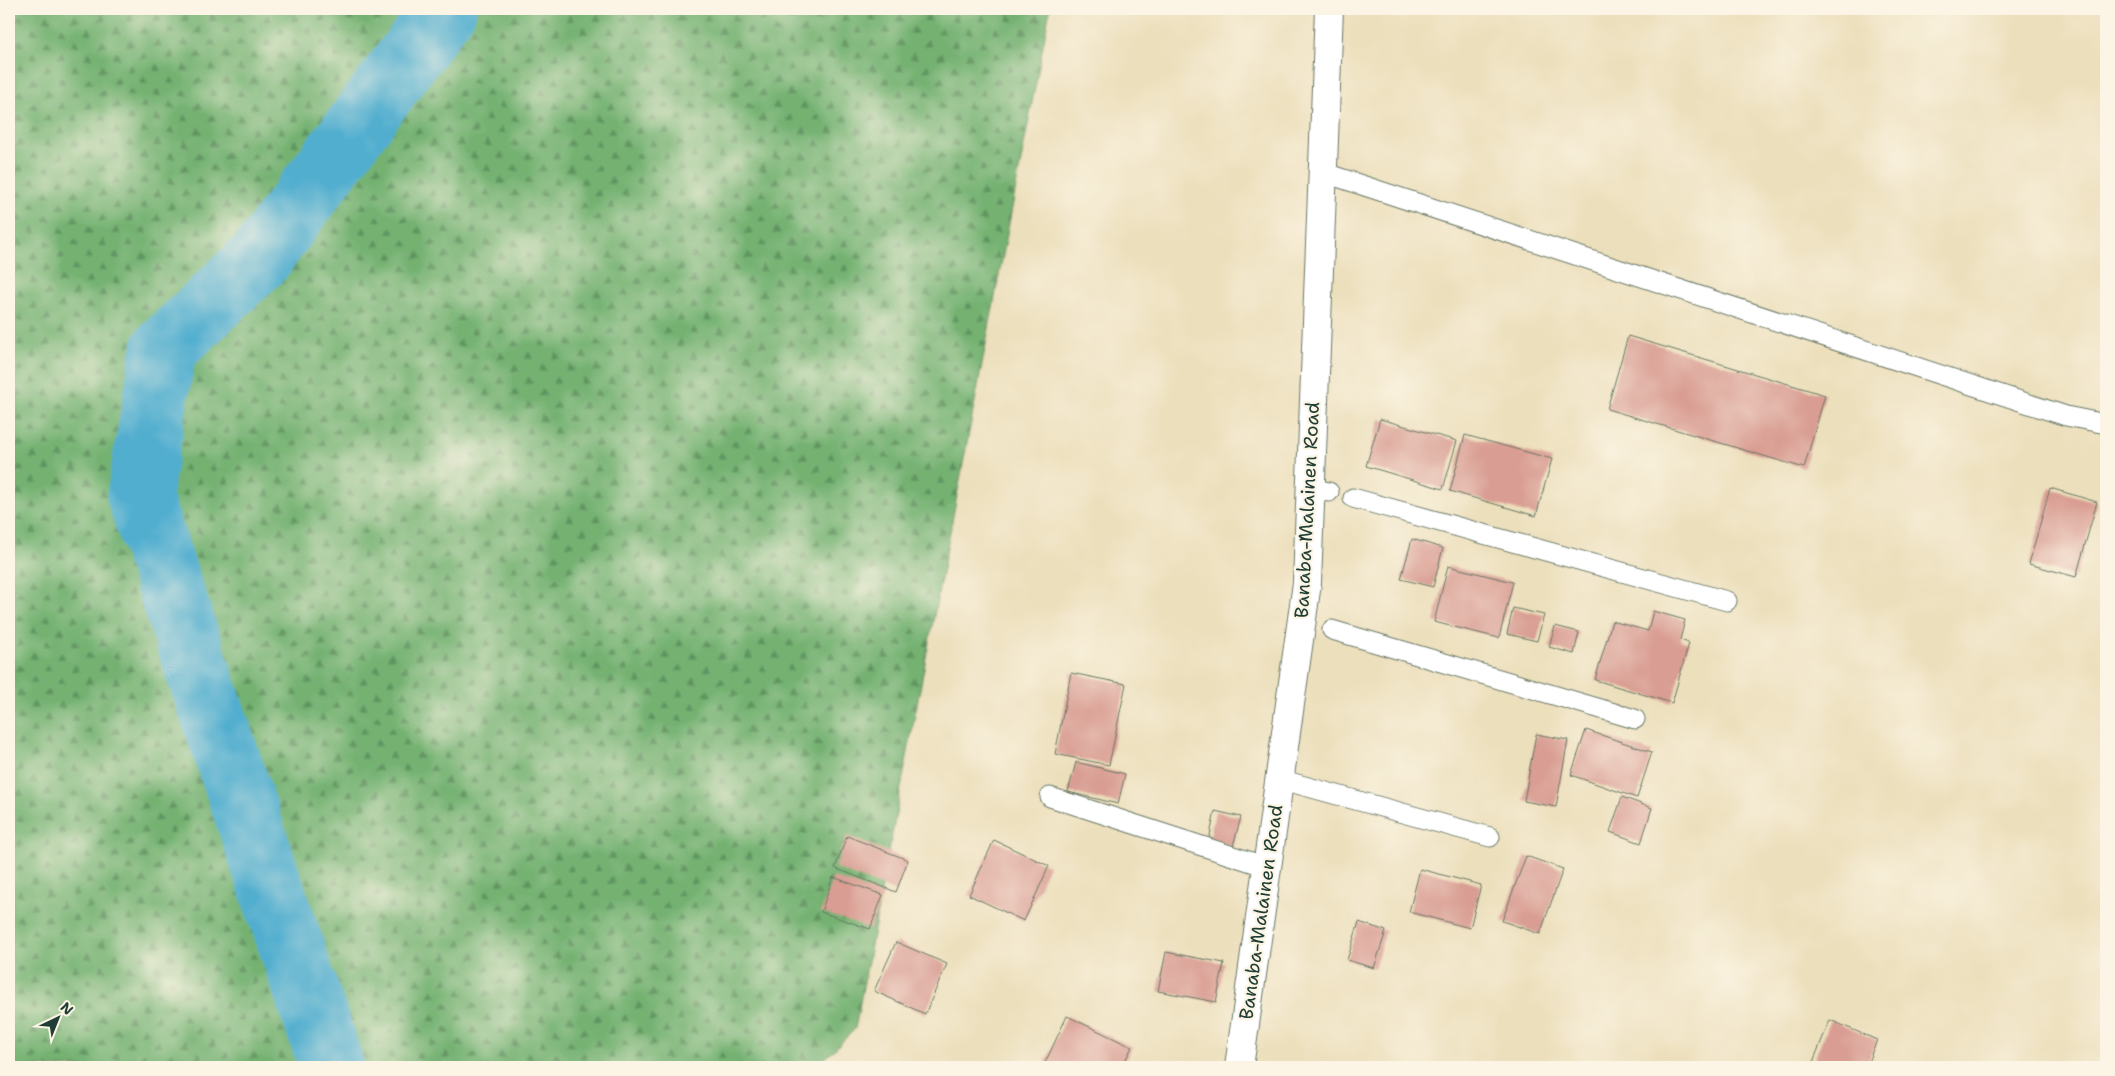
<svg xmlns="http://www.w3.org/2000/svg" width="2115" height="1076" viewBox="0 0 2115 1076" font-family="'Shantell Sans',sans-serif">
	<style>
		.forest { fill: url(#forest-firs); stroke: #4a7853 }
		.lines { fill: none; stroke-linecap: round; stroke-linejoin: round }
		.river { stroke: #51aecf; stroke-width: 65 }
		.building { fill: #d99d93 }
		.service-casing { stroke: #677664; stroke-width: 21 }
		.tertiary-casing { stroke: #677664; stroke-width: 30 }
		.service { stroke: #fff; stroke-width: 19 }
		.tertiary { stroke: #fff; stroke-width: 28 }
		.labels { text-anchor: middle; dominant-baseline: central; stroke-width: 4.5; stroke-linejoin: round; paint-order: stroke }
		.street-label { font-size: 19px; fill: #1f3d34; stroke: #fcf5e5 }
	</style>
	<defs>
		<pattern id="forest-firs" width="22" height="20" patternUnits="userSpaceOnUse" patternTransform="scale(1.25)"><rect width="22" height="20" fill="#74b272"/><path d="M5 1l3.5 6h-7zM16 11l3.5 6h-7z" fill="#5f925e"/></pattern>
	</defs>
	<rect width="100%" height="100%" fill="#fcf5e5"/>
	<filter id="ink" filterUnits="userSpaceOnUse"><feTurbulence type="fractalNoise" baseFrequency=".02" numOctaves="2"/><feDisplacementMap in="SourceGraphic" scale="10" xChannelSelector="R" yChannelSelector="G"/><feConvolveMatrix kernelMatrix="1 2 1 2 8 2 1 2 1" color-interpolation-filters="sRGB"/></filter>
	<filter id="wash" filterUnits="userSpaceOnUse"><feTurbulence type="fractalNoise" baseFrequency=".0096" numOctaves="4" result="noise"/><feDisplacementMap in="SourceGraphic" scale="20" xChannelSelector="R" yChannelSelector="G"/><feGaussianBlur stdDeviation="1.12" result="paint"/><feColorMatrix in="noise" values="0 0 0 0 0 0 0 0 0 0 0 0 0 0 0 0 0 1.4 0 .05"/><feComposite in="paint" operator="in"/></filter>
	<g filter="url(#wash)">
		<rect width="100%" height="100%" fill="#ecdfbc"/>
		<path class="forest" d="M9 9H1050L855 1029 817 1067H9Z"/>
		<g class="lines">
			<path class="river" d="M332 1067 139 496 164 349 260 258 444 9"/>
		</g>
		<g id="blocks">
			<path class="building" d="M1628 336 1825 395 1804 468 1607 409Z
				M1380 419 1457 441 1443 489 1366 466Z
				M1465 435 1552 459 1536 516 1450 491Z
				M2050 488 2097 502 2076 577 2029 564Z
				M1412 539 1443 548 1433 587 1401 579Z
				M1448 566 1513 582 1499 638 1434 622Z
				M1513 608 1544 615 1537 641 1507 634Z
				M1653 611 1685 620 1680 640 1689 643 1672 703 1595 680 1612 621 1648 631Z
				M1555 626 1579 632 1574 654 1549 647Z
				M1071 673 1126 684 1109 765 1055 754Z
				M1586 730 1652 752 1637 798 1571 775Z
				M1536 734 1568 740 1556 807 1524 801Z
				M1076 762 1125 774 1118 804 1068 792Z
				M1622 797 1652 808 1641 843 1610 832Z
				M1215 811 1241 817 1233 846 1209 840Z
				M847 836 908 860 896 892 835 868Z
				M994 840 1049 866 1024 921 969 895Z
				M1526 856 1563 869 1540 934 1502 921Z
				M1420 869 1481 885 1470 928 1409 912Z
				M833 877 883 895 870 929 821 912Z
				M1359 922 1386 931 1374 968 1347 960Z
				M896 942 947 964 925 1014 874 991Z
				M1166 952 1224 963 1216 1002 1158 991Z
				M1067 1016 1132 1047 1122 1067H1050L1044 1065Z
				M1830 1020 1877 1040 1866 1067H1825L1813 1062Z"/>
		</g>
	</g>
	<g filter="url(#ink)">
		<use href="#blocks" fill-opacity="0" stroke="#677664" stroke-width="1"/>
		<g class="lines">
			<g class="service-casing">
				<path id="service" d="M1322 172 2066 416 2106 424
					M1310 488 1329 492
					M1353 498 1727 601
					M1332 630 1635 719
					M1279 779 1490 837
					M1050 797 1267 867"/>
			</g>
			<g class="tertiary-casing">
				<path id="tertiary" d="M1239 1067 1307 583 1329 9"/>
			</g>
			<use href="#service" class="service"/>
			<use href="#tertiary" class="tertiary"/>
		</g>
	</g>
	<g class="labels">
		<g class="street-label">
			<text transform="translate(1307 510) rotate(-87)">Banaba-Malainen Road</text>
			<text transform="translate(1261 912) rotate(-82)">Banaba-Malainen Road</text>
		</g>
	</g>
	<rect width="2115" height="1076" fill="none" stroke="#fcf5e5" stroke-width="30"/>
	<g transform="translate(58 1018) rotate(43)" stroke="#fcf5e5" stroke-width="4" paint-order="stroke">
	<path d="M0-4L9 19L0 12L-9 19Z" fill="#1f3d34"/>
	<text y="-8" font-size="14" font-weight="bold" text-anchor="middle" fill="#1f3d34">N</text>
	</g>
</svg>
